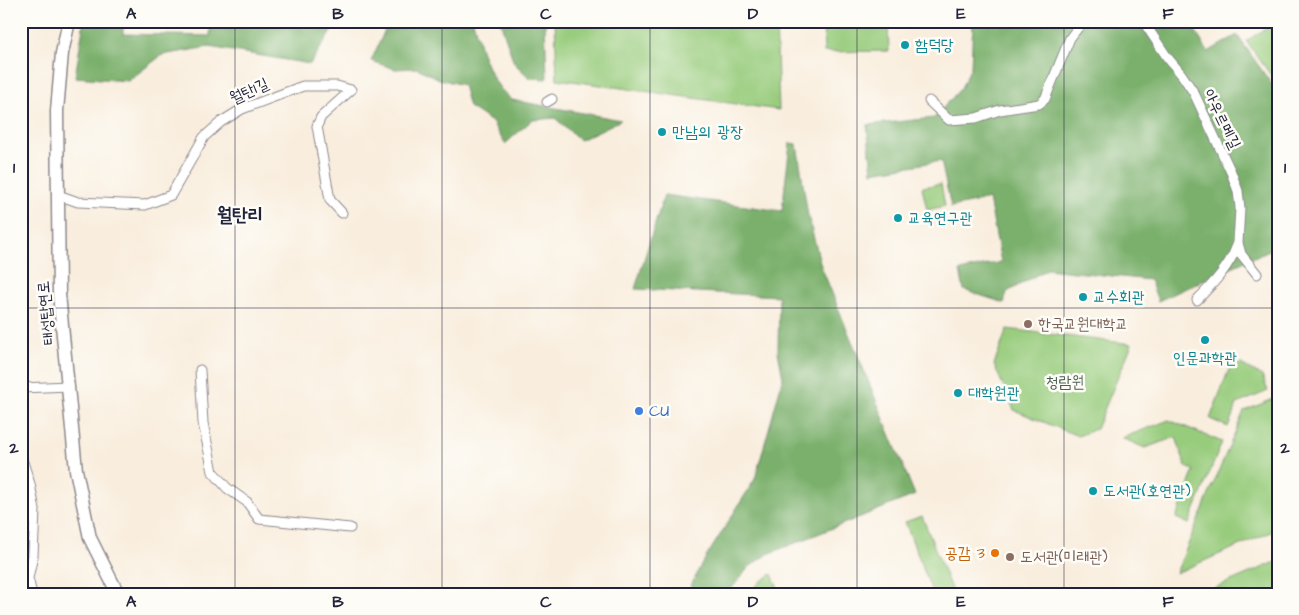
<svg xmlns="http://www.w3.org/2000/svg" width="1299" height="615" viewBox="0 0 1299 615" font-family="'Architects Daughter','Poor Story',sans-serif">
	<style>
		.green { fill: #98cc7d; stroke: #5d775c }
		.forest { fill: #7ab06c; stroke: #4e6954 }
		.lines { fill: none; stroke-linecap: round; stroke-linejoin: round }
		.street-casing { stroke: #8e888c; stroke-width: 11 }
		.secondary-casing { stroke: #8e888c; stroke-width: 15 }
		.street { stroke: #fff; stroke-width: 9 }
		.secondary { stroke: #fff; stroke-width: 12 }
		.grid { fill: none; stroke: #22223b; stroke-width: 1; stroke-opacity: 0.55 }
		.culture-dot { fill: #0f9aa8; stroke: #fdfcf7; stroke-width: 2 }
		.education-dot { fill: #8d6e63; stroke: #fdfcf7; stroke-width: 2 }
		.shop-dot { fill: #3f7fe0; stroke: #fdfcf7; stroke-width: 2 }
		.food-dot { fill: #e8710a; stroke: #fdfcf7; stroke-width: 2 }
		.labels { text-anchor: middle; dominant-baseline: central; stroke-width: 5; stroke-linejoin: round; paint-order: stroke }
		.culture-label { font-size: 16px; fill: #0d838f; stroke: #fdfcf7; text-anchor: start }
		.street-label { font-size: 16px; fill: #22223b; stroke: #fdfcf7 }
		.education-label { font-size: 16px; fill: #785e54; stroke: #fdfcf7; text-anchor: start }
		.park-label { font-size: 16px; fill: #4b5e52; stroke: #fdfcf7 }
		.shop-label { font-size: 16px; fill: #366cbe; stroke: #fdfcf7; text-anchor: start }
		.food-label { font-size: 16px; fill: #c56008; stroke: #fdfcf7; text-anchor: end }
		.quarter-label { font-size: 19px; font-weight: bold; fill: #22223b; stroke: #fdfcf7 }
		.neatline { fill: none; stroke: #22223b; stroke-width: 2 }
		.grid-label { font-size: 16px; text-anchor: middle; font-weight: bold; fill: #22223b }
	</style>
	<rect width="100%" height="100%" fill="#fdfcf7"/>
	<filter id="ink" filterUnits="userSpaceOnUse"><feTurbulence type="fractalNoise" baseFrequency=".02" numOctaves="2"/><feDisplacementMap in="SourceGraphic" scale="10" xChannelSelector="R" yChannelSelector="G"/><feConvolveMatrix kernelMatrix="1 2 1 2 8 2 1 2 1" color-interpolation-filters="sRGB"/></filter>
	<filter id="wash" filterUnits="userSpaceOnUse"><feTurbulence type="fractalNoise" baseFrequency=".0096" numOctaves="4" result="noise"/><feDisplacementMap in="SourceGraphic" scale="20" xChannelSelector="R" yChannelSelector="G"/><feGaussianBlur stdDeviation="1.12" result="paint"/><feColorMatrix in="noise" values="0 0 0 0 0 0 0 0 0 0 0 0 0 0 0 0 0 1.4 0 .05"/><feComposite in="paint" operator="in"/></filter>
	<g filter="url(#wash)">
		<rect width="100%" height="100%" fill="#f9eede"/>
		<path class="green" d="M555 21H776L779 110 557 79Z
			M823 21H888L889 51 824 52Z
			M1278 21V85L1246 41Z
			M941 184 945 206 927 210 922 187Z
			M1007 329 1132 344 1096 429 1078 436 1014 410 994 365Z
			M1241 364 1262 376 1268 391 1237 404 1228 427 1210 419 1229 369Z
			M1278 397V529L1176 573 1244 411Z
			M1169 420 1222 442 1189 524 1176 518 1194 470 1186 467 1176 437 1145 448 1122 438Z
			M922 516 953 594H933L905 522Z
			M1278 561V594H1206L1205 592Z
			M772 574 780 594H749L760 582Z"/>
		<path class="forest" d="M84 21H123V34L210 36 211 21H338L310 64 209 47 162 55 128 81 75 77Z
			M389 21H473C481 50 488 81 512 100L621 120 580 140 555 118 532 120 505 144 492 122 469 107 463 85 439 79 417 68 395 69 371 61Z
			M500 21H545L547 79 530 78 514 63Z
			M973 21H1189L1208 52 1237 35 1278 93V246L1158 301 1150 280 1047 269 1007 292 1004 303 964 290 960 271 1001 262 989 199 951 207 941 161 872 172 867 125 934 118 961 88 971 67Z
			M790 143 797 144 808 216 821 266 915 495 768 554 749 567 727 594H687L700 567 755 479 783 378 778 352 779 296 635 289 664 195 782 211Z"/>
	</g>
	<g filter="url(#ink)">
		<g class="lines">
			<g class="street-casing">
				<path id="street" d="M1143 21 1167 57 1182 75 1194 93 1231 172 1238 191 1240 208 1238 243 1241 254 1257 274
					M929 101 949 120 976 118 1000 110 1039 104 1045 99 1070 38 1083 21
					M547 102 552 99
					M58 195 78 202 145 205 171 195 204 137 221 122 242 109 303 86H337L351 90 321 117 317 126 330 200 342 213
					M21 213V244
					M1197 300C1214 283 1230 266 1238 243
					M200 370 203 423 213 472 227 488 247 502 259 519 350 528
					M21 388 69 386
					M21 456 30 484 35 510 33 556 28 578 32 594"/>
			</g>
			<g class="secondary-casing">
				<path id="secondary" d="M69 21 62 53 57 111 59 294 76 470 90 538 118 594"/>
			</g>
			<use href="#street" class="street"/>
			<use href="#secondary" class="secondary"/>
		</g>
	</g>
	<path class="grid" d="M235 21V594M442 21V594M650 21V594M857 21V594M1064 21V594M21 308H1278"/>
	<g class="culture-dot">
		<circle cx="905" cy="45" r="5"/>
		<circle cx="662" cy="132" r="5"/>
		<circle cx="898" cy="218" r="5"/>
		<circle cx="1083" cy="297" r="5"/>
		<circle cx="1205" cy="340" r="5"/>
		<circle cx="958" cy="393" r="5"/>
		<circle cx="1093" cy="491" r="5"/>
	</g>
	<g class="education-dot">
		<circle cx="1028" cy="324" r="5"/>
		<circle cx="1010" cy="557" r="5"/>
	</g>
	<circle class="shop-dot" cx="639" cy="411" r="5"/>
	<circle class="food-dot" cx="995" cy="553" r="5"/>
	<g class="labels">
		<g class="culture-label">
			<text x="915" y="45">함덕당</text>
			<text x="672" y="132">만남의 광장</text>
			<text x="908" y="218">교육연구관</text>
			<text x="1093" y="297">교수회관</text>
			<text x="1205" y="358" text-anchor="middle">인문과학관</text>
			<text x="968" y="393">대학원관</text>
			<text x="1103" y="491">도서관(호연관)</text>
		</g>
		<g class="street-label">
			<text transform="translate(249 91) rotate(-25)">월탄1길</text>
			<text transform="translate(1222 119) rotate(64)">아우르메길</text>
			<text transform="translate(46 313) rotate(-95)">태성탑연로</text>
		</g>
		<g class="education-label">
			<text x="1038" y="324">한국교원대학교</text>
			<text x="1020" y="557">도서관(미래관)</text>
		</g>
		<g class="park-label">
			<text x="1065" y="382">청람원</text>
		</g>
		<g class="shop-label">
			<text x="649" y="411">CU</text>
		</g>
		<g class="food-label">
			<text x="985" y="553">공감 3</text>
		</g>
		<g class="quarter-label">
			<text x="240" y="215">월탄리</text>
		</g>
	</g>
	<rect width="1299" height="615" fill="none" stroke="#fdfcf7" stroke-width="55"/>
	<rect x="28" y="28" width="1244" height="560" class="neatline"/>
	<g class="grid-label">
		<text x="131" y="19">A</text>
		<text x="338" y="19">B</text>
		<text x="546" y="19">C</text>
		<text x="753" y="19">D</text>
		<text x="961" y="19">E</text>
		<text x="1168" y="19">F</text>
		<text x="14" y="173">1</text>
		<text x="1285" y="173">1</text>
		<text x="14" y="453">2</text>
		<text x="1285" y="453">2</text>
		<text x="131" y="607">A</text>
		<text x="338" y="607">B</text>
		<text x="546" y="607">C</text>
		<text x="753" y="607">D</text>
		<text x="961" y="607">E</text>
		<text x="1168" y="607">F</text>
	</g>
</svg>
